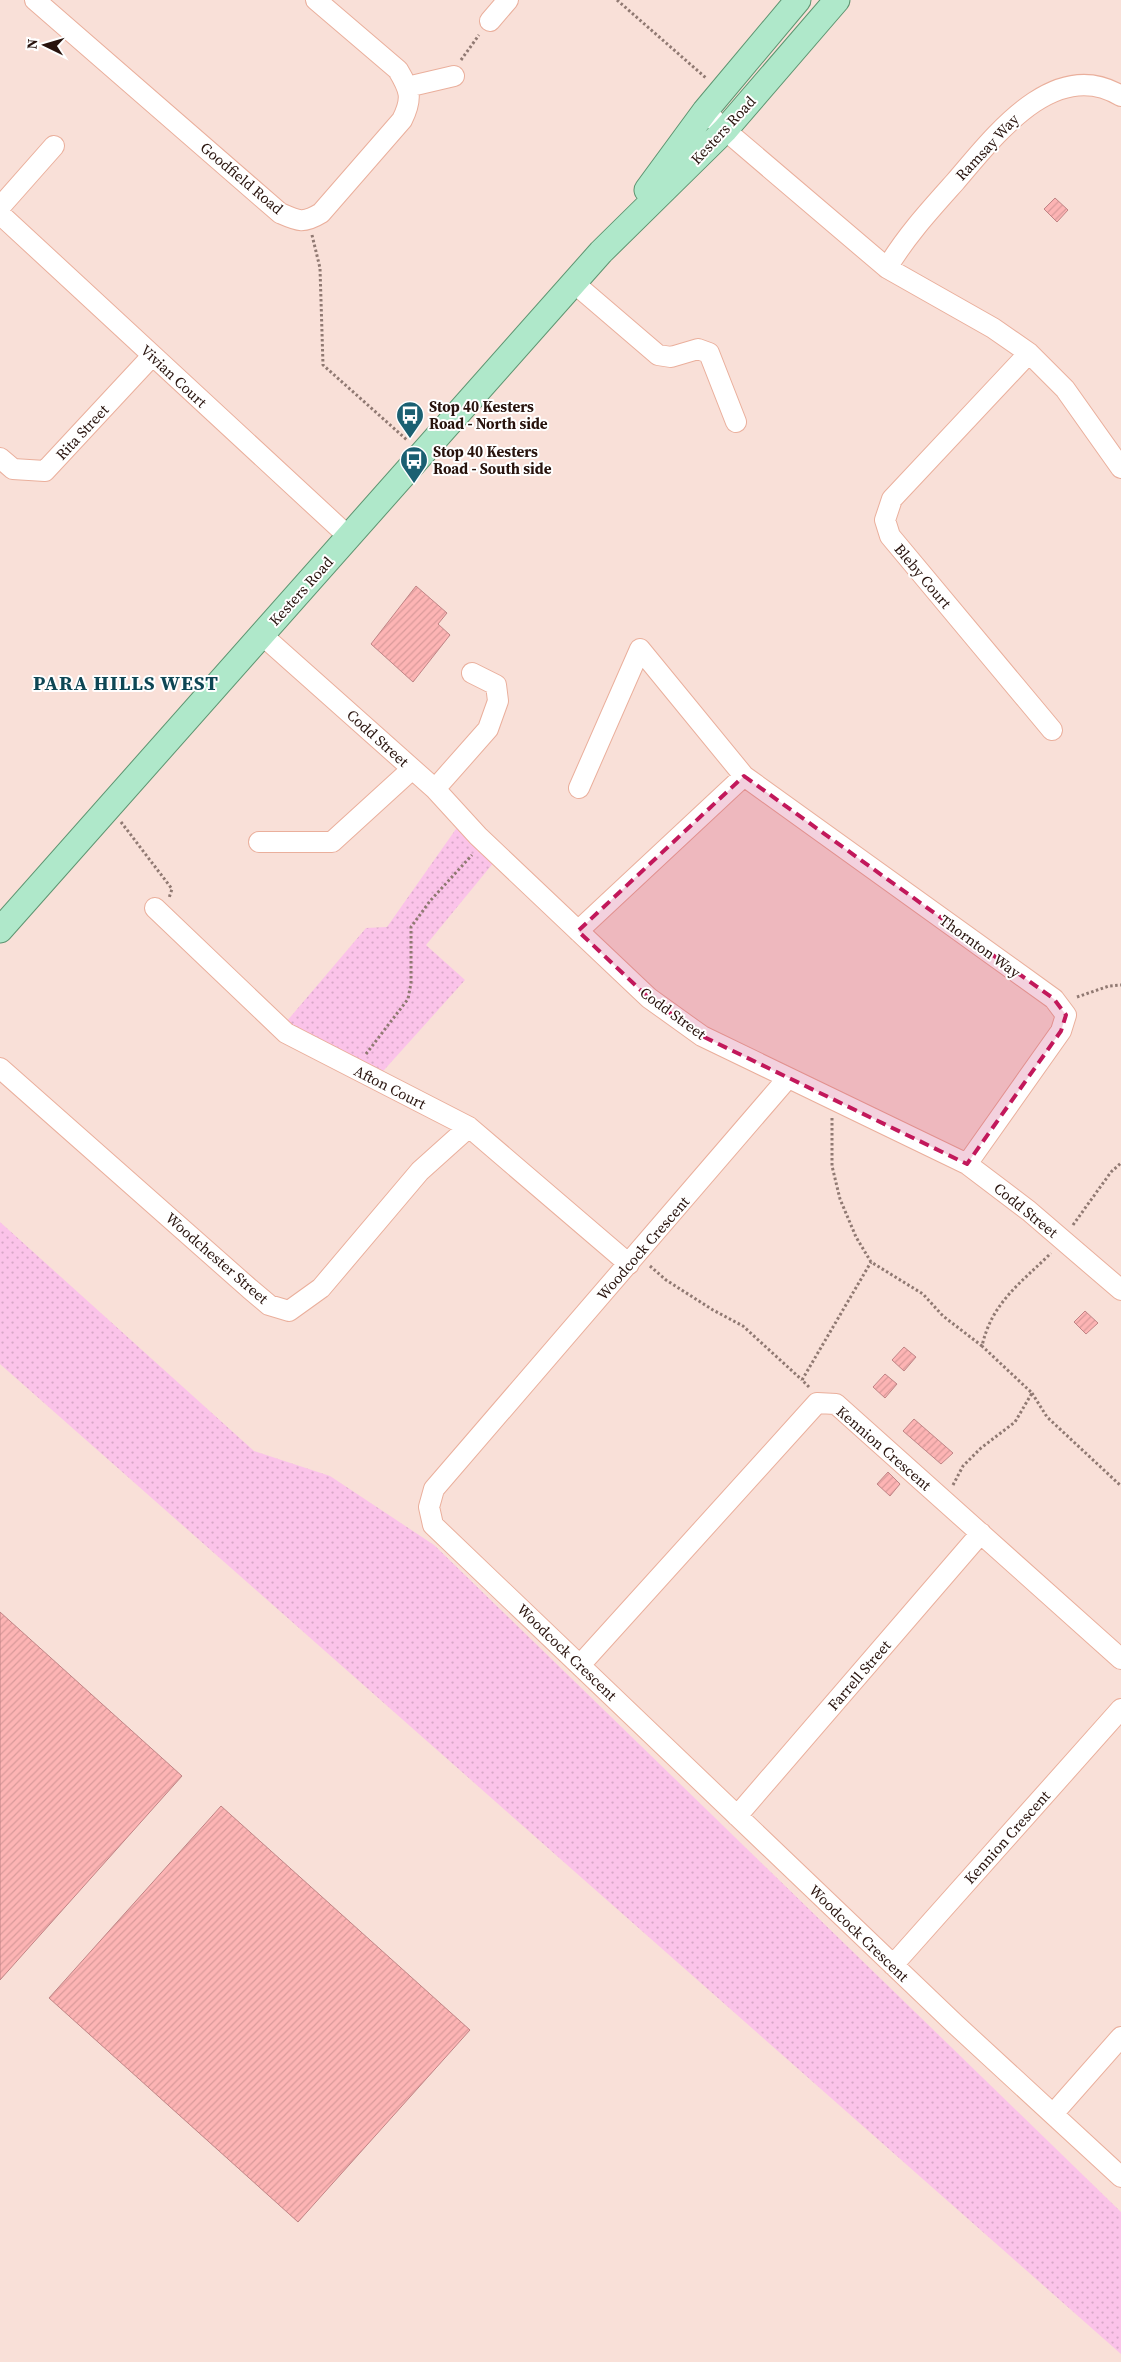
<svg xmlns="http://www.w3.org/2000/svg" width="1121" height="2362" viewBox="0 0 1121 2362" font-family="'Source Serif 4',serif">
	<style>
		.park { fill: url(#park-dots) }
		.building { fill: url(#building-hatch); stroke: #c08485 }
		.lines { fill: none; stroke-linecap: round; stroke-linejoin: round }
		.minor-casing { stroke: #eaaf9c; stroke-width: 22 }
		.major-casing { stroke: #5d9470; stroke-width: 27 }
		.path { stroke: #907972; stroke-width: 3; stroke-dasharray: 2.5 2.5; stroke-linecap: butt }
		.minor { stroke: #fff; stroke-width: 20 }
		.major { stroke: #afe8ca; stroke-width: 25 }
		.marked { fill: #c2185b; fill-opacity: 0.2; stroke: #c2185b; stroke-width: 4; stroke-dasharray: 10 6; stroke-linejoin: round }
		.labels { text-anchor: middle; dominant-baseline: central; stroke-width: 4; stroke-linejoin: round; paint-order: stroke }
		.street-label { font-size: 15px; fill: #28130d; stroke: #fff }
		.poi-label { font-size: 15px; font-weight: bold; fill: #28130d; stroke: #fff; text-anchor: start }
		.district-label { font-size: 20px; font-weight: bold; letter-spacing: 1px; fill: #0e4654; stroke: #fff }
	</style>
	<defs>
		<pattern id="park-dots" width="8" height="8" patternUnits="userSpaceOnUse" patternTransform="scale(1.25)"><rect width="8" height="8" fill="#fbc3e9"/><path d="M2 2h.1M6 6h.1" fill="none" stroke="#d7a7c7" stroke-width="1.8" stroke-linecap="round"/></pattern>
		<pattern id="building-hatch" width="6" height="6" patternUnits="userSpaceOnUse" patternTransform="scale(1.25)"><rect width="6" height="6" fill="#fdb4b4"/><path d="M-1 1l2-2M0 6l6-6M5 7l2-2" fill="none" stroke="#d99a9a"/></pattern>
	</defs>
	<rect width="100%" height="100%" fill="#f9e0d8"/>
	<path class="park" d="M463 819 499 856 426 945 465 980 376 1079 281 1028 366 928 387 927Z
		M0 1222 254 1451 330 1476 434 1545 1121 2212V2354L0 1364Z"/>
	<path class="building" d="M1055 198 1068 210 1057 222 1044 209Z
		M416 586 447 613 438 624 450 635 413 682 371 644Z
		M1085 1311 1098 1323 1086 1334 1074 1322Z
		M904 1347 916 1357 904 1371 892 1360Z
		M885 1374 897 1384 885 1398 873 1387Z
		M914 1419 953 1453 941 1464 903 1431Z
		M888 1472 900 1484 890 1496 877 1484Z
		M0 1612 182 1776 0 1980Z
		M221 1806 470 2030 298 2222 49 1998Z"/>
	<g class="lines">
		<g class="minor-casing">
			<path id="minor" d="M35 0 280 213C298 221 303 224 321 213L402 120C413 98 410 90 398 70L316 0
				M490 21 508 0
				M407 87 454 76
				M705 111 725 130 887 268 993 328 1029 353 1065 389 1121 468
				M0 207 54 146
				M0 214 349 537
				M887 268C906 236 930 210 955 182 993 138 1054 55 1121 96
				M574 283 658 355 671 357 698 349 709 353 736 422
				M1029 353 892 499 885 520 890 536 1052 730
				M0 458 13 469 45 471 152 356
				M262 635 435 789 478 836 649 998 702 1036 967 1164 1029 1211 1121 1290
				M579 788 640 649 744 776 1054 999 1066 1015 1061 1031 967 1164
				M435 789 488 729 498 701 496 685 472 673
				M259 842H332L412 769
				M155 908 286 1033 469 1127 629 1264
				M578 931 744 776
				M0 1068 250 1289 269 1305 289 1311 321 1288 420 1171 469 1127
				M787 1079 434 1489 429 1507 433 1525 955 2024 1121 2177
				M580 1665 817 1403 836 1404 1121 1659
				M737 1816 981 1533
				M893 1965 1121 1709
				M1053 2114 1121 2037"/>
		</g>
		<g class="major-casing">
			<path id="major" d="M647 190 705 111 798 0
				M0 930 601 252 725 130 837 0"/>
		</g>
		<path class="path" d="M617 0 706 78
			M461 60 479 35
			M312 235 320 268 323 365 407 440
			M121 822 172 889 169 898
			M1077 997 1109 986 1121 985
			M366 1054 408 999 411 983V927L430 901 472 855
			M832 1118V1166L840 1199 856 1237 871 1262 923 1294 943 1316 982 1346C992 1302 1021 1283 1051 1253
			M1073 1225 1111 1172 1121 1163
			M650 1266 666 1280 713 1310 743 1326 802 1380
			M809 1387 802 1380 871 1262
			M1032 1393 1047 1417 1121 1486
			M953 1485 963 1466 981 1448 1015 1422 1032 1393 982 1346"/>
		<use href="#minor" class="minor"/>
		<use href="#major" class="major"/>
	</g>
	<path class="marked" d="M744 776 1054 999 1066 1015 1061 1031 967 1164 702 1036 649 998 578 931Z"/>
	<defs>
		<g id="bus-pin" transform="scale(1.4375)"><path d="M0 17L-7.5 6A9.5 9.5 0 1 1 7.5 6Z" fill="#1b6072" stroke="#fff"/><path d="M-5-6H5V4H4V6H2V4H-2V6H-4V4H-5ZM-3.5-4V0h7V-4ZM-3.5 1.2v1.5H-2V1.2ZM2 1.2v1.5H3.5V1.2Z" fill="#fff"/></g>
	</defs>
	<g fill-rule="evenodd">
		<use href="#bus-pin" x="410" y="415"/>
		<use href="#bus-pin" x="414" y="460"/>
	</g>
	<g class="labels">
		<g class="street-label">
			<text transform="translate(723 130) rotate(-47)">Kesters Road</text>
			<text transform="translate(987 147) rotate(-47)">Ramsay Way</text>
			<text transform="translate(242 178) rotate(40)">Goodfield Road</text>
			<text transform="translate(174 376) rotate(43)">Vivian Court</text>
			<text transform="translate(82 432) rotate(-47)">Rita Street</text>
			<text transform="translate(923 576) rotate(50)">Bleby Court</text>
			<text transform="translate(301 591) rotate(-48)">Kesters Road</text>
			<text transform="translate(378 738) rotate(42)">Codd Street</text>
			<text transform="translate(980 946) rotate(36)">Thornton Way</text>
			<text transform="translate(673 1013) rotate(36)">Codd Street</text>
			<text transform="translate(390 1087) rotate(27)">Afton Court</text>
			<text transform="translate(1026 1210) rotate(39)">Codd Street</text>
			<text transform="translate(643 1248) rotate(-49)">Woodcock Crescent</text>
			<text transform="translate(217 1258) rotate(41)">Woodchester Street</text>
			<text transform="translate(884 1448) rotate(41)">Kennion Crescent</text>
			<text transform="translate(567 1652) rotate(44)">Woodcock Crescent</text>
			<text transform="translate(859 1675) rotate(-49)">Farrell Street</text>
			<text transform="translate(1007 1837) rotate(-48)">Kennion Crescent</text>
			<text transform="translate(859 1933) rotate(44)">Woodcock Crescent</text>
		</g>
		<g class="poi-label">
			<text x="429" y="406">Stop 40 Kesters<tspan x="429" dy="17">Road - North side</tspan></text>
			<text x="433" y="451">Stop 40 Kesters<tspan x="433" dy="17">Road - South side</tspan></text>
		</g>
		<g class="district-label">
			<text x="126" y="683">PARA HILLS WEST</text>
		</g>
	</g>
	<g transform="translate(45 45) rotate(275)" stroke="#ffffff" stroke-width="4" paint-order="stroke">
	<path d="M0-4L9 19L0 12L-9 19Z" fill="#28130d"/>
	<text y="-8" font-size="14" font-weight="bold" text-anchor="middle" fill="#28130d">N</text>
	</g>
</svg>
